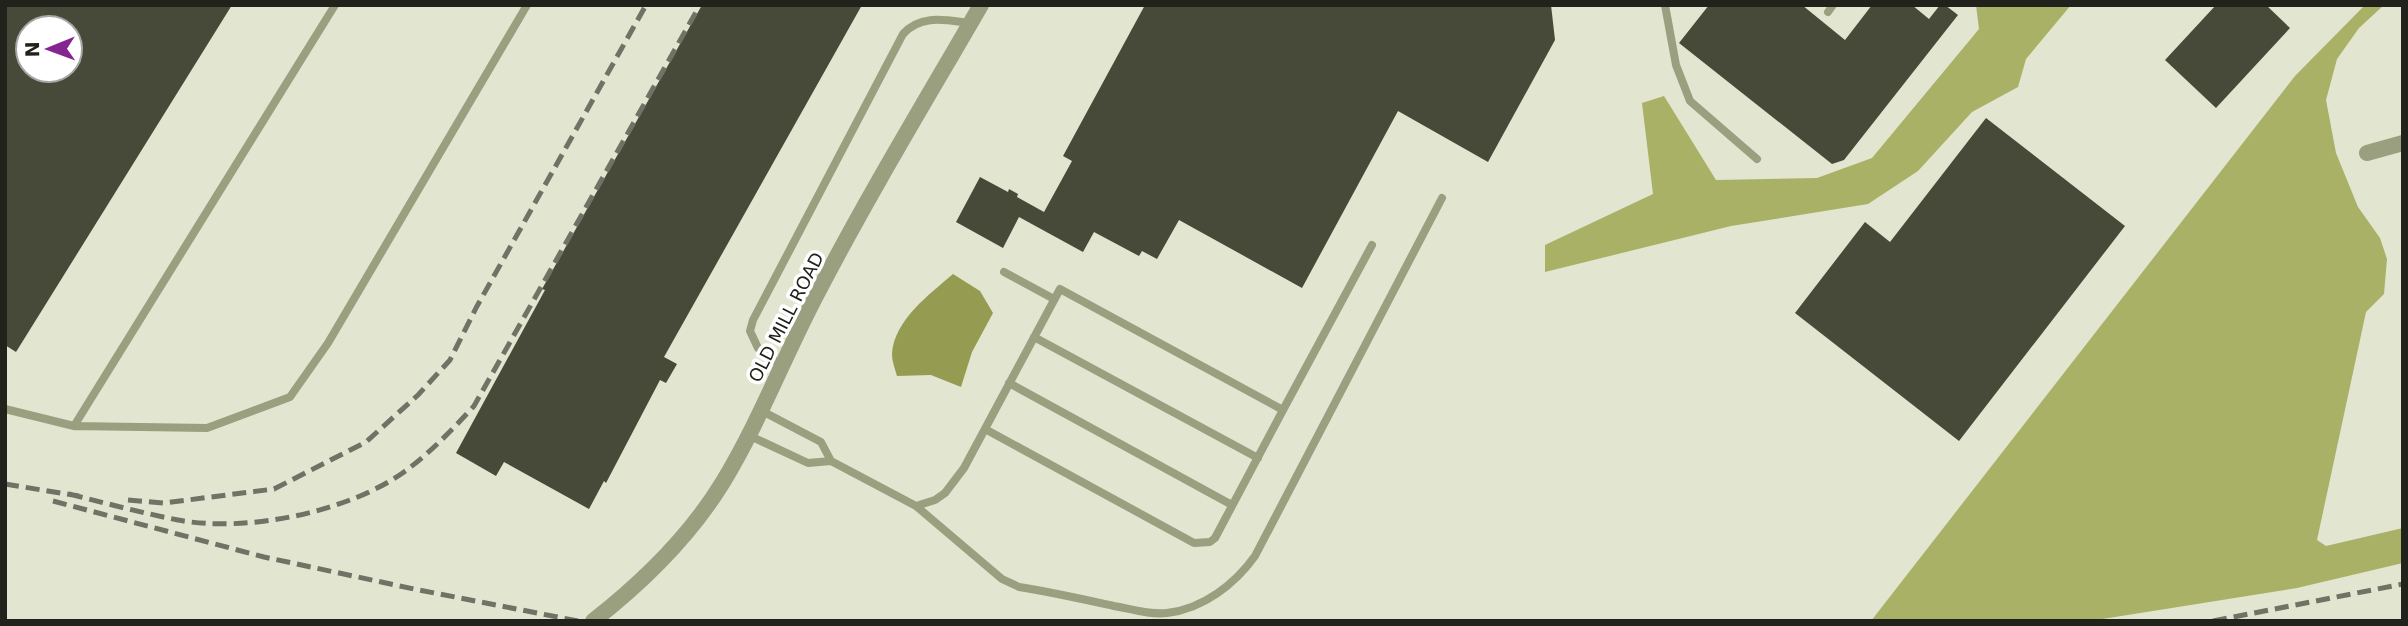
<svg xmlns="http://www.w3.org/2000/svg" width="2408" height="626" viewBox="0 0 2408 626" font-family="'DejaVu Sans',sans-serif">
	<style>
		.forest { fill: #a9b166 }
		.water { fill: #959c51 }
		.building { fill: #484a39; fill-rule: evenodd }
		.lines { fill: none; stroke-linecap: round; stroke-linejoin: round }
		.lane { stroke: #9a9f7f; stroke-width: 8 }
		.street { stroke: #9a9f7f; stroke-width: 16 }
		.rail { stroke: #707265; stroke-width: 5; stroke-dasharray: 14 7; stroke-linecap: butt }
		.labels { text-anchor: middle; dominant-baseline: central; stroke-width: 7; stroke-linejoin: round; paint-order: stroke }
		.street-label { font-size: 18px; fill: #21221b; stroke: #fff }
	</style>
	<rect width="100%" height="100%" fill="#e2e5d0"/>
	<path class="forest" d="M1976 5H2071L2026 59 2018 87 1972 112 1918 171 1868 204 1731 226 1545 272V245L1653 194 1642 103 1664 96 1716 180 1817 178 1872 158 1979 29Z
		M2365 5H2384L2359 28 2337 59 2326 100 2336 153 2358 207 2380 238 2387 259 2384 294 2366 312 2317 540 2326 546 2403 528V563L2297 588 2090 621H1871L2295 76Z"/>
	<path class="water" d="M953 274 980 291 993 313 972 352 961 387 931 375 897 376C895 369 892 361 892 354 894 320 930 294 953 274Z"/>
	<path class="building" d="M5 5H232L16 352 5 345ZM28 28H70V70H28Z
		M702 5H862L664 357 677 364 666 383 660 380 606 483 604 481 589 509 504 462 496 476 456 453 545 290 542 289Z
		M1145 5H1551L1555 40 1488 162 1398 111 1302 288 1179 220 1157 259 1142 251 1139 256 1094 232 1083 252 1019 217 1003 248 956 222 980 177 1008 192 1009 189 1018 194 1017 197 1044 212 1072 161 1063 156Z
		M1709 5H1802L1845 40 1872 5H1912L1929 19 1940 5H1945L1958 15 1844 160 1832 164 1679 43Z
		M2216 5H2266L2290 28 2216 108 2165 60Z
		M1986 118 2125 226 1959 441 1795 313 1865 222 1890 242Z"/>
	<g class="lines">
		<path class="lane" d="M1665 5 1676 65 1690 101 1757 159
			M1828 12 1833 5
			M1004 272 1054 299
			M1034 337 1258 458
			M782 366 758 348 750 331 753 320 903 34C921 14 945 20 970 23
			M1009 383 1232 505
			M5 409 74 426 207 428 290 397 328 343 527 5
			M760 410 821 442 831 461 916 506
			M1283 410 1372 245
			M74 426 335 5
			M985 429 1194 543 1210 542 1215 538 1283 410 1060 289 964 468 945 493 935 500 916 506 1002 579 1019 587C1051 592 1082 599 1114 606 1131 609 1150 615 1167 613 1203 609 1235 584 1255 556L1442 198
			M748 435 808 463 831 461"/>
		<path class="street" d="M2367 153 2403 143
			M593 621C643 582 690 536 723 482 760 421 785 354 818 292 869 194 926 100 981 5"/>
		<path class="rail" d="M5 484 79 496
			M69 494C105 503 142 513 178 520 246 533 348 512 404 472 430 453 452 430 474 406L700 5
			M128 500 164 503 274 489 366 442 418 395 450 360 476 308 646 5
			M53 501 264 557 414 589 578 621
			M2213 621 2403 584"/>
	</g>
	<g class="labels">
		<g class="street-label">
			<text transform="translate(786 317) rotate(-63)">OLD MILL ROAD</text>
		</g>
	</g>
	<rect width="2408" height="626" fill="none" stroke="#21221b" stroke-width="14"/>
	<g transform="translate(49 49) rotate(269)"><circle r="33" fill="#ffffff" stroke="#a6a7a4" stroke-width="2"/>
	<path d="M0-5L12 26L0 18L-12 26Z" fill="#85258f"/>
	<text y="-10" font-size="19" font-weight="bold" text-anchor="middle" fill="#21221b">N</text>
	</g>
</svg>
